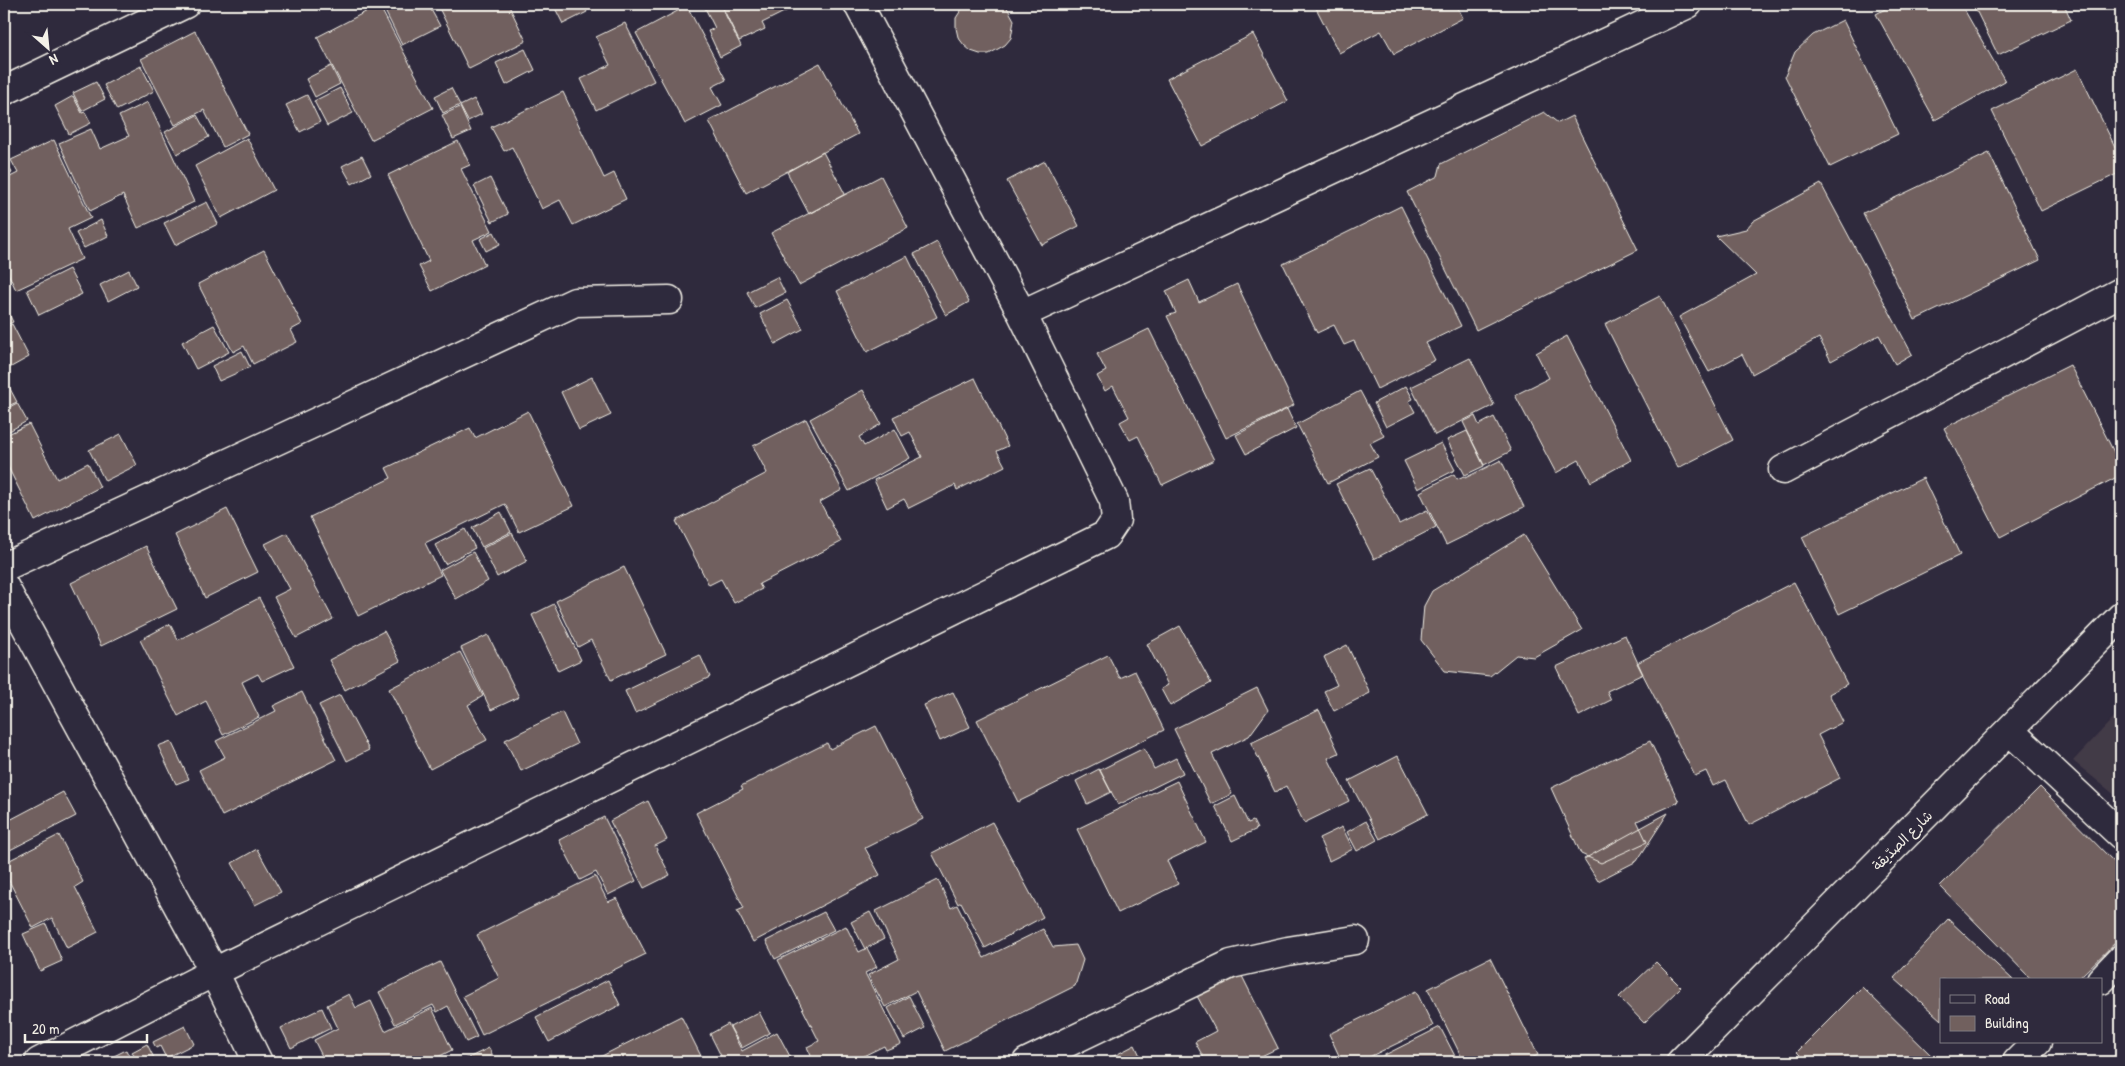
<svg xmlns="http://www.w3.org/2000/svg" width="2125" height="1066" viewBox="0 0 2125 1066" font-family="'Patrick Hand','Playpen Sans Arabic',sans-serif">
	<style>
		.built { fill: #433a47 }
		.building { fill: #71605e; stroke: #f4f1e8 }
		.lines { fill: none; stroke-linecap: round; stroke-linejoin: round }
		.street-casing { stroke: #f4f1e8; stroke-width: 31 }
		.street { stroke: #2f2a3d; stroke-width: 28 }
		.labels { text-anchor: middle; dominant-baseline: central; stroke-width: 5; stroke-linejoin: round; paint-order: stroke }
		.street-label { font-size: 14px; fill: #f4f1e8; stroke: #2f2a3d }
	</style>
	<rect width="100%" height="100%" fill="#2f2a3d"/>
	<filter id="ink" filterUnits="userSpaceOnUse"><feTurbulence type="fractalNoise" baseFrequency=".02" numOctaves="2"/><feDisplacementMap in="SourceGraphic" scale="10" xChannelSelector="R" yChannelSelector="G"/><feConvolveMatrix kernelMatrix="1 2 1 2 8 2 1 2 1" color-interpolation-filters="sRGB"/></filter>
	<g filter="url(#ink)">
		<path class="built" d="M2121 710V800L2073 761Z"/>
		<path class="building" d="M400 4H428L440 26 402 45 385 11Z
			M437 4H508L526 41 469 69Z
			M553 4H583L587 12 563 24Z
			M703 4H720L741 46 720 57 708 31 715 28Z
			M721 4H788L790 9 762 23 765 29 739 41Z
			M965 4H1005L1014 20 1011 38 1005 45 989 54H980L971 51 964 45 958 37 956 28V18Z
			M1320 4H1456L1463 18 1394 54 1381 31 1339 53 1316 8Z
			M1894 4H1961L2005 81 1935 120 1876 14Z
			M1973 4H2064L2071 20 1998 55Z
			M379 5 433 108 371 140 317 37Z
			M687 6 726 80 712 87 722 105 685 124 636 33Z
			M1843 20 1898 134 1830 167 1785 76 1795 52 1813 35Z
			M625 23 654 81 596 110 581 79 610 65 596 37Z
			M195 31 248 134 223 147 204 110 175 125 141 59Z
			M1253 34 1288 101 1202 146 1167 79Z
			M525 49 535 70 506 85 496 63Z
			M820 63 858 134 746 193 709 121Z
			M141 66 154 91 117 110 104 85Z
			M331 66 340 84 315 97 306 79Z
			M2077 69 2121 159V172L2041 211 1992 111Z
			M96 82 105 99 82 111 73 93Z
			M340 88 353 113 327 126 314 101Z
			M451 88 460 105 443 113 435 96Z
			M563 92 604 178 614 173 626 199 573 225 560 200 542 209 512 147 504 151 491 127Z
			M307 95 320 122 300 132 286 105Z
			M73 96 82 113 85 112 91 123 69 134 55 106Z
			M474 99 482 114 468 121 460 106Z
			M148 102 194 202 138 228 123 195 90 211 59 143 91 129 100 149 129 136 119 116Z
			M460 107 471 131 453 139 442 115Z
			M1544 112 1558 123 1572 116 1638 250 1476 330 1407 192 1438 176 1441 164Z
			M197 115 209 137 177 154 165 132Z
			M247 138 274 190 221 218 195 166Z
			M54 140 91 218 68 229 82 259 16 290 4 265V180L18 173 11 160Z
			M458 141 470 165 461 169 492 231 473 240 485 265 432 291 419 266 429 261 388 175Z
			M823 152 845 194 809 214 787 172Z
			M1989 153 2040 260 1915 320 1863 213Z
			M362 156 371 174 352 184 342 166Z
			M4 157 12 173 4 177Z
			M1045 161 1079 226 1042 245 1007 181Z
			M881 176 908 228 799 285 771 233Z
			M490 178 508 214 492 222 474 186Z
			M1821 184 1912 354 1895 364 1879 335 1831 361 1819 338 1752 374 1742 354 1709 372 1679 317 1756 275 1716 236 1746 229 1753 221Z
			M207 202 218 224 175 245 164 223Z
			M1401 206 1461 326 1426 343 1435 360 1377 389 1354 341 1344 345 1334 325 1317 333 1283 264Z
			M101 220 108 236 84 248 76 233Z
			M494 232 500 244 486 251 480 239Z
			M937 242 969 302 946 315 914 254Z
			M264 250 302 324 291 330 297 342 253 364 244 346 233 352 198 284Z
			M907 256 937 317 867 352 837 291Z
			M69 269 82 294 39 315 27 290Z
			M129 270 137 286 108 301 100 285Z
			M777 277 785 293 755 308 747 292Z
			M1189 280 1199 302 1237 284 1294 405 1226 438 1167 316 1176 313 1166 291Z
			M1660 296 1733 440 1678 468 1605 324Z
			M787 300 803 329 775 344 760 314Z
			M4 304 13 322 4 326Z
			M12 324 29 357 4 371V329Z
			M214 325 229 352 196 369 182 342Z
			M1149 329 1214 460 1162 485 1138 436 1130 440 1120 422 1129 417 1113 386 1105 391 1097 376 1106 371 1097 354Z
			M1567 336 1631 460 1591 482 1579 460 1556 473 1515 395 1549 378 1536 353Z
			M242 351 250 367 219 381 212 366Z
			M1470 358 1494 405 1435 435 1411 387Z
			M2070 365 2121 466V475L2000 537 1944 428Z
			M592 377 611 415 579 430 561 392Z
			M975 378 1008 446 997 451 1005 466 957 490 955 485 909 508 904 499 887 508 874 480 922 457 910 432 902 436 893 417Z
			M8 385 17 402 4 408V387Z
			M1406 386 1413 399 1409 401 1415 412 1386 427 1374 403Z
			M863 390 881 424 859 437 864 446 895 429 910 458 849 491 810 419Z
			M1360 391 1384 436 1370 443 1378 457 1328 483 1297 424Z
			M17 403 27 421 4 434V410Z
			M1287 409 1296 428 1246 454 1236 435Z
			M528 411 574 506 519 532 505 504 425 543 441 575 358 616 310 517 391 478 386 468 470 428 475 438Z
			M1475 416 1479 425 1494 417 1511 451 1484 465 1463 422Z
			M806 419 842 490 820 502 841 542 759 584 762 589 734 603 721 579 709 585 676 521 767 473 753 446Z
			M29 424 57 479 88 463 100 487 35 521 4 459V436Z
			M1467 431 1484 466 1465 475 1447 440Z
			M121 434 137 465 105 481 89 450Z
			M1441 443 1455 470 1418 489 1404 461Z
			M1501 460 1524 507 1446 545 1420 492 1454 474 1457 479 1464 476 1465 478Z
			M1370 468 1399 524 1427 510 1436 527 1374 559 1336 484Z
			M1923 478 1960 555 1839 614 1802 537Z
			M227 509 258 572 205 598 175 535Z
			M501 512 511 532 482 547 472 528Z
			M465 529 475 548 445 564 435 545Z
			M287 533 333 619 296 638 274 597 290 589 265 544Z
			M512 533 527 561 497 577 483 548Z
			M1524 535 1582 630 1534 657 1516 655 1490 676 1445 671 1421 640 1424 606 1432 591Z
			M146 546 177 609 101 646 71 583Z
			M473 552 488 581 456 599 440 570Z
			M624 567 666 654 611 680 591 640 578 647 556 601Z
			M1794 582 1847 684 1829 694 1843 722 1818 735 1840 778 1749 825 1726 780 1713 786 1706 771 1695 776 1637 663Z
			M259 598 294 666 262 681 258 674 242 682 259 717 223 735 206 701 178 716 140 640 170 624 178 640Z
			M554 604 581 660 558 671 532 615Z
			M1180 626 1211 683 1170 706 1161 689 1168 685 1147 644Z
			M384 631 400 661 345 690 329 660Z
			M488 635 519 697 491 710 461 648Z
			M1625 635 1643 674 1607 691 1611 700 1579 716 1556 667Z
			M1347 645 1370 693 1334 711 1324 691 1337 685 1324 657Z
			M460 652 483 696 468 705 487 740 430 769 389 689Z
			M700 655 710 677 635 713 625 691Z
			M1108 655 1120 678 1135 671 1164 730 1018 802 977 720Z
			M1257 688 1268 710 1249 736 1212 754 1232 794 1211 804 1174 729Z
			M302 692 336 760 222 816 199 770 225 757 216 741 276 711 273 706Z
			M953 692 970 727 940 741 924 705Z
			M340 695 369 750 347 761 319 705Z
			M1319 710 1339 753 1328 758 1349 801 1304 823 1286 786 1275 792 1251 743Z
			M562 712 577 744 521 771 505 740Z
			M876 726 923 819 865 848 880 875 753 942 737 911 744 908 696 813 743 789 741 786 827 743 830 749Z
			M171 741 189 779 176 784 158 746Z
			M1650 741 1679 802 1637 821 1647 842 1601 863 1581 854 1551 788Z
			M1144 748 1154 769 1176 758 1183 773 1118 805 1100 770Z
			M1398 756 1428 814 1380 839 1349 781Z
			M1099 769 1111 792 1087 804 1076 781Z
			M1177 781 1206 842 1167 861 1178 884 1118 913 1077 829Z
			M2040 787 2121 869V937L2077 980H2032L1940 886Z
			M63 792 76 816 8 851 4 842V823Z
			M1235 796 1248 823 1253 821 1257 829 1232 841 1215 806Z
			M648 801 667 840 655 846 670 875 644 888 610 821Z
			M1668 813 1637 861 1598 881 1584 859Z
			M604 817 636 881 608 895 596 872 580 880 559 840Z
			M1366 821 1377 840 1357 851 1347 832Z
			M992 822 1043 917 985 948 961 902 958 904 932 853Z
			M1342 827 1353 849 1329 861 1319 838Z
			M59 835 83 882 75 887 98 932 67 948 52 918 33 928 4 871V863Z
			M257 849 281 892 255 905 232 863Z
			M595 876 608 902 617 898 646 954 482 1035 463 996 499 978 477 935Z
			M938 880 951 908 957 905 984 958 1043 929 1053 947 1076 945 1083 960 1075 986 945 1051 916 991 885 1007 868 975 899 959 876 911Z
			M824 912 834 930 775 959 766 941Z
			M870 912 884 939 865 949 851 922Z
			M1948 919 2013 980H1941V1020L1894 978Z
			M46 924 62 961 40 971 23 934Z
			M846 926 859 952 867 948 877 967 865 973 901 1044 886 1050 884 1046 851 1062H814L807 1047 819 1041 778 960Z
			M1490 958 1538 1055 1524 1062H1464L1428 989Z
			M440 962 477 1037 466 1042 448 1006 437 1012 433 1005 395 1024 379 992Z
			M1656 962 1681 987 1644 1023 1619 997Z
			M1241 974 1278 1048 1249 1062H1206L1195 1042 1216 1031 1197 996Z
			M608 980 620 1005 549 1042 536 1017Z
			M1862 987 1938 1062H1807L1797 1052Z
			M1416 991 1433 1026 1359 1062H1342L1329 1034Z
			M349 994 356 1008 371 1001 385 1031 432 1008 452 1050 428 1062H325L314 1040 338 1028 327 1005Z
			M909 996 925 1028 904 1039 888 1008Z
			M322 1008 331 1028 291 1048 281 1028Z
			M759 1012 770 1033 742 1048 730 1027Z
			M681 1016 704 1062H590Z
			M728 1024 742 1051 777 1032 793 1062H724L710 1034Z
			M185 1026 194 1044 166 1058 160 1046 156 1048 153 1042Z
			M1440 1027 1458 1062H1371Z
			M147 1044 156 1062H137L132 1052Z
			M1135 1045 1143 1062H1113L1110 1058Z
			M489 1048 496 1062H460Z
			M2121 1049V1062H2109Z
			M126 1050 132 1062H117L114 1056Z"/>
		<g class="lines">
			<g class="street-casing">
				<path id="street" d="M858 4 1022 314
					M4 91 185 4
					M1783 470 2121 292
					M4 567 575 302 669 300
					M4 586 214 972 39 1062
					M2010 731 2121 835
					M2101 980 2121 959
					M258 1062 214 972 1106 535 1116 520 1114 501 1022 314 1688 4
					M1027 1062 1231 964 1288 951 1355 940
					M1681 1062 2121 617
					M2017 1062 2037 1042"/>
			</g>
			<use href="#street" class="street"/>
		</g>
	</g>
	<g class="labels">
		<g class="street-label">
			<text transform="translate(1902 840) rotate(-45)">شارع الصدّيقة</text>
		</g>
	</g>
	<rect width="2125" height="1066" fill="none" stroke="#2f2a3d" stroke-width="20"/>
	<rect x="10" y="10" width="2105" height="1046" fill="none" stroke="#f4f1e8" stroke-width="2" filter="url(#ink)"/>
	<rect x="1940" y="978" width="162" height="65" fill="#2f2a3d" stroke="#7e7a81"/>
	<rect x="1950" y="995" width="25" height="8" fill="#2f2a3d" stroke="#7e7a81"/>
	<text x="1985" y="1004" font-size="15" fill="#f4f1e8">Road</text>
	<rect x="1950" y="1016" width="25" height="15" fill="#71605e" stroke="#7e7a81"/>
	<text x="1985" y="1028" font-size="15" fill="#f4f1e8">Building</text>
	<g transform="translate(48 48) rotate(153)" stroke="#2f2a3d" stroke-width="4" paint-order="stroke">
	<path d="M0-4L9 19L0 12L-9 19Z" fill="#f4f1e8"/>
	<text y="-8" font-size="14" font-weight="bold" text-anchor="middle" fill="#f4f1e8">N</text>
	</g>
	<path d="M25 1034v8h122v-8" fill="none" stroke="#f4f1e8" stroke-width="2.5"/>
	<text x="32" y="1034" font-size="15" fill="#f4f1e8" stroke="#2f2a3d" stroke-width="4" paint-order="stroke">20 m</text>
</svg>
